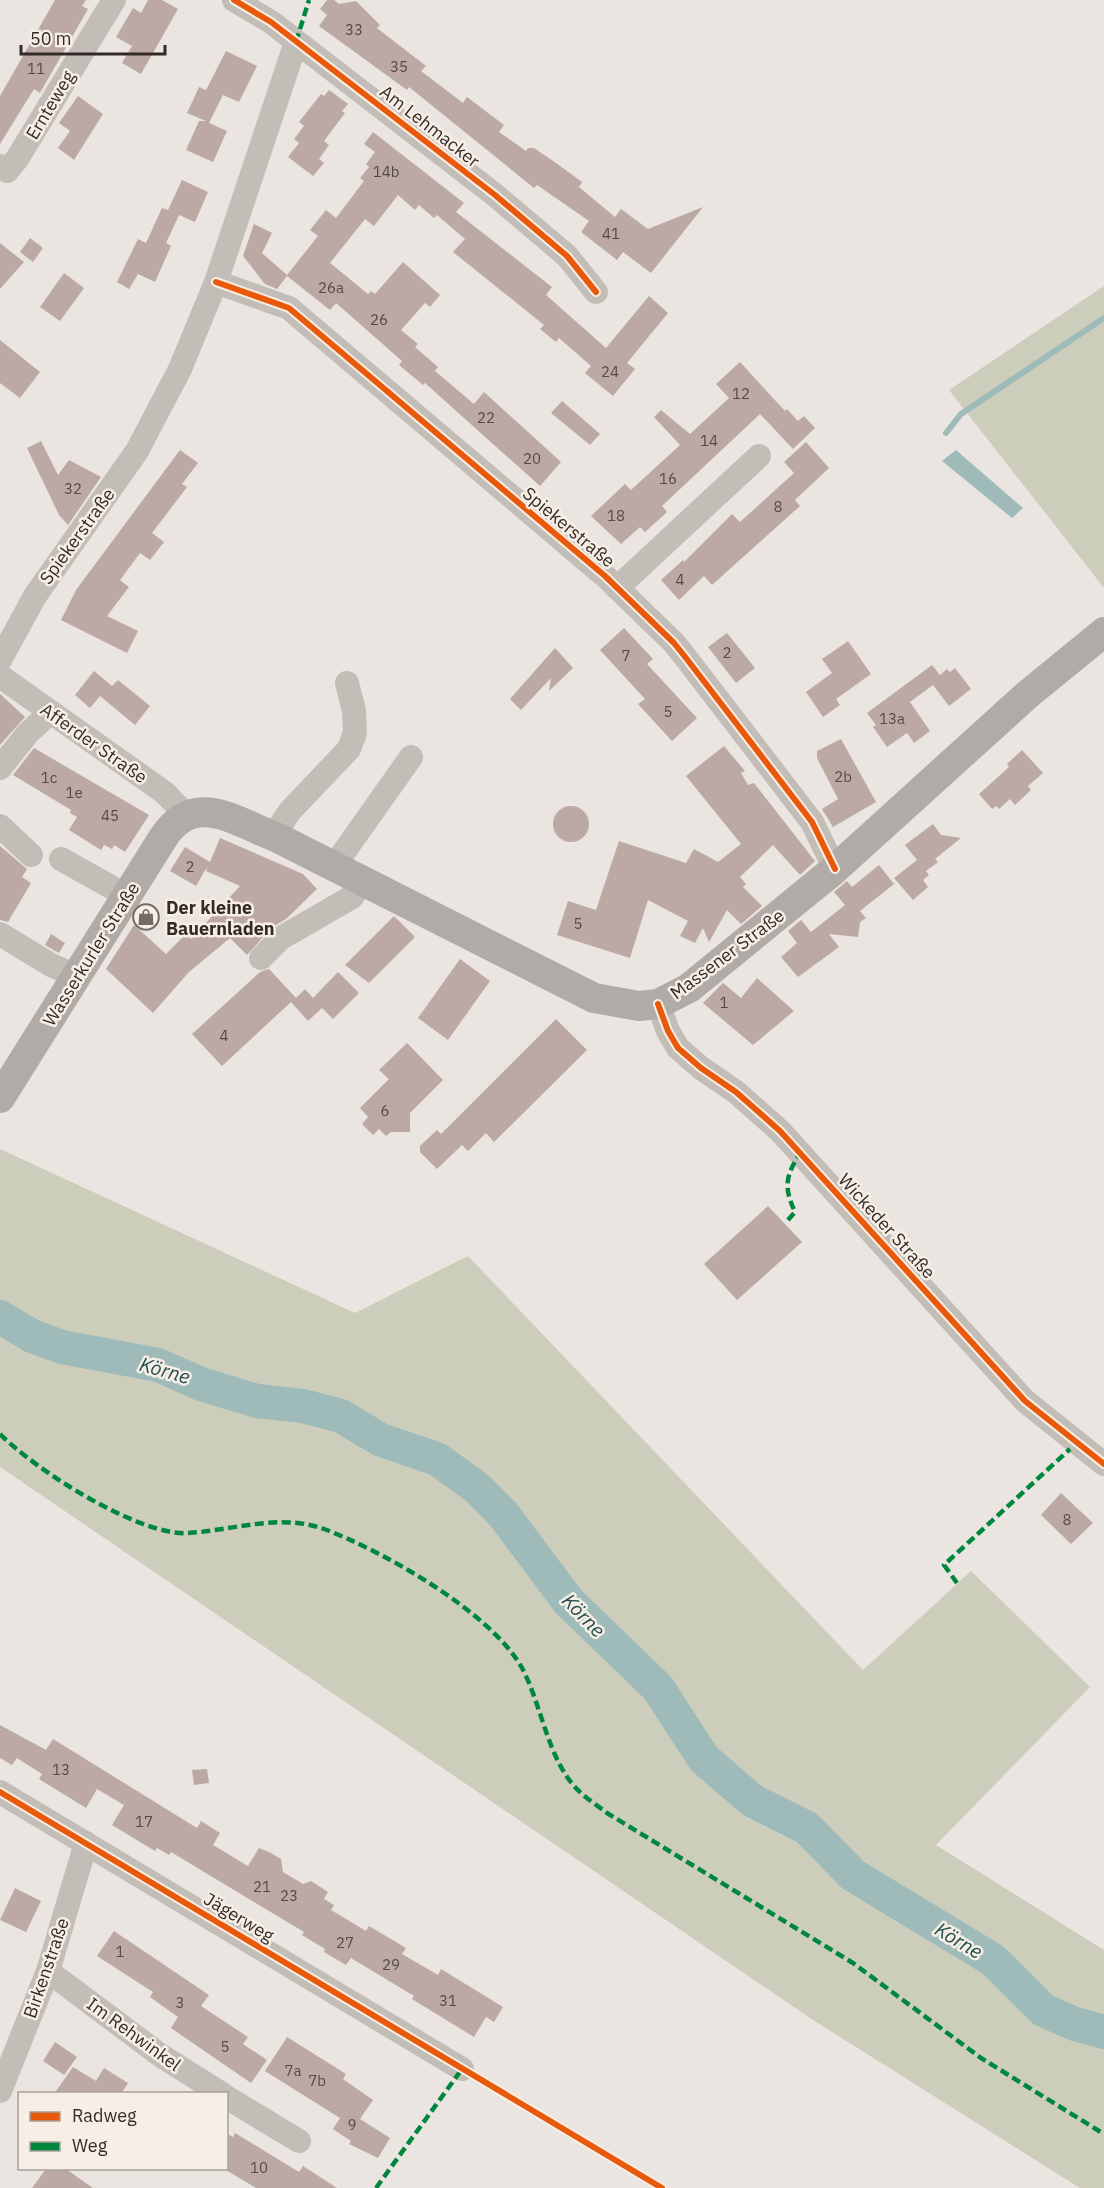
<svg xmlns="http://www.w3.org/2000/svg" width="1104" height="2188" viewBox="0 0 1104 2188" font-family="'IBM Plex Sans',sans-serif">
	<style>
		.green { fill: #cccebb }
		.water { fill: #9ebbba }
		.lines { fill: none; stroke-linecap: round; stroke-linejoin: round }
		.stream { stroke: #9ebbba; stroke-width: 6 }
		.river { stroke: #9ebbba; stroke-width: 34 }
		.building { fill: #bca9a3 }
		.minor { stroke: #c3bdb8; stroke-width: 24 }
		.major { stroke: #b1aba8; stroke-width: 30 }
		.quiet { stroke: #00873e; stroke-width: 4.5; stroke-dasharray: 9 4.5; stroke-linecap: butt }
		.cycleway-casing { stroke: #f7efe6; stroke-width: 10 }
		.cycleway { stroke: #e8590c; stroke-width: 6 }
		.labels { text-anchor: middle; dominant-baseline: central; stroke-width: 5; stroke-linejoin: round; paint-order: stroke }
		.number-label { font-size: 15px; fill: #554a46 }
		.street-label { font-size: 18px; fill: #332a27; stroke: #f7efe6 }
		.poi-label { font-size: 18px; font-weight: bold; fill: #332a27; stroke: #f7efe6; text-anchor: start }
		.water-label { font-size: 20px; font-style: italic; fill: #214f50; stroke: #f7efe6 }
	</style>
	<rect width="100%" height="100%" fill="#eae5e0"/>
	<path class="green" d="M1104 286V588L949 390Z
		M0 1149 355 1313 468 1256 863 1670 971 1571 1090 1687 936 1845 1104 1950V2188H1080L813 2020 0 1467Z"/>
	<path class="water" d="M956 450 1023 508 1012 518 942 461Z"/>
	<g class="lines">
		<path class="stream" d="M946 433 961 414 1104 318
			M1099 2030 1104 2028"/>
		<path class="river" d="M0 1317 32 1336 62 1347 158 1365 201 1384 257 1401 303 1406 341 1416 381 1440 437 1459 476 1487 503 1514 568 1601 658 1688 704 1759 753 1801 807 1828 853 1875 993 1960 1043 2010 1075 2024 1104 2032"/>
	</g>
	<path class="building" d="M55 0H86L82 6 88 9 40 93 34 89 0 144V96Z
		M148 0H162L178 9 141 74 122 63 132 46 116 37 133 8 141 13Z
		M327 0H334L339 4 356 1 380 25 377 28 426 66 421 71 463 103 467 97 504 125 499 132 526 151 528 148H534L556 163 582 182 579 187 615 217 621 209 648 229 703 207 651 273 623 252 617 260 581 232 589 221 537 185 534 188 409 87 407 90 319 26 327 15 320 9Z
		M226 51 257 66 239 102 223 95 209 123 227 131 213 162 186 150 199 121H206L187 113 199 87 206 90Z
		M329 90 348 104 342 111 345 113 324 141 329 145 319 159 324 163 313 176 288 157 299 143 294 139 304 126 299 122 321 94 324 96Z
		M78 96 103 114 74 160 58 148 70 131 59 123Z
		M373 132 464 203 456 212 552 287 546 295 606 348 649 296 668 313 627 363 635 369 613 396 585 373 591 366 559 338 556 342 540 329 544 325 453 252 465 239 437 215 434 218 419 205 415 210 398 195 374 226 365 219 330 263 368 294 371 291 375 294 403 262 440 295 430 307 425 303 401 330 418 344 415 347 438 367 435 371 474 404 484 392 561 462 540 486 425 383 423 385 399 365 402 361 336 303 330 310 287 276 277 289 265 284 243 256 254 224 272 233 262 253 287 275 318 236 310 230 326 210 336 218 364 181 360 178 369 167 366 164 375 152 364 144Z
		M182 180 208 192 195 222 179 215 166 243 171 246 155 282 138 274 129 289 117 282 138 239 146 243 162 208 168 210Z
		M30 238 43 248 33 262 20 252Z
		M0 243 24 262 0 289Z
		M64 273 84 288 60 321 40 307Z
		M0 340 40 372 20 398 0 383Z
		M740 362 785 411 787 409 798 421 804 416 815 428 793 449 760 414 662 506 667 512 645 532 640 527 621 544 591 516 625 484 631 490 680 445 654 417 661 410 690 434 729 398 716 384Z
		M562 401 600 434 590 445 551 413Z
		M41 441 58 475 69 460 101 477 68 525 59 515 27 448Z
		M806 442 829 468 795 500 800 506 712 585 704 576 679 600 661 580 683 560 684 562 732 514 740 522 794 473 784 462Z
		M180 450 198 463 182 484 187 487 152 533 164 542 150 560 140 553 120 580 129 587 107 616 138 631 127 653 61 620 76 590Z
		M624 628 653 659 647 664 697 718 672 741 638 704 645 699 600 650Z
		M727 633 755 668 736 683 708 647Z
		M848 641 871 674 836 699 840 705 823 717 806 692 832 673 822 659Z
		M555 648 573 668 549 691 551 678 521 710 510 699Z
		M932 665 940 675 947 669 950 672 955 668 971 689 949 706 933 685 910 702 930 731 914 743 907 733 887 747 873 727 876 725 867 713Z
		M94 671 112 686 118 680 150 706 135 725 100 696 90 708 75 695Z
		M0 694 25 717 0 745Z
		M841 739 876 802 833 827 822 809 838 799 817 758V751Z
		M724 746 745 771 741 773 748 785 754 783 815 861 800 875 773 845 740 877 746 884 743 887 762 906 741 924 727 910 709 942 703 928 695 943 680 936 688 921 648 900 630 958 557 935 568 901 596 910 619 841 686 863 694 849 718 862 741 844 686 776Z
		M34 748 149 815 125 852 114 845 112 849 104 845 101 850 69 830 77 817 70 813 71 810 13 775Z
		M1022 750 1043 773 1028 786 1031 790 1015 805 1010 799 999 809 996 806 992 809 979 794 1009 767 1007 764Z
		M553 824a18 18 0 1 1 36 0a18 18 0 1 1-36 0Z
		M933 824 941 835 961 838 935 859 938 862 926 871 929 875 923 880 928 887 913 900 894 878 917 860 905 845Z
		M220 838 303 874 317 889 286 919 271 928 247 955 230 938 189 972 153 1013 106 969 134 925 166 954 186 934 191 939 240 886 206 871 207 867 196 886 170 871 185 847 210 862Z
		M0 846 27 869 22 877 31 883 8 922 0 920Z
		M879 865 894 884 860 911 866 918 860 922 858 937 829 934 839 947 798 977 781 957 797 943 788 931 801 920 811 932 845 905 834 892 847 881 852 887Z
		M394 916 415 937 369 983 345 965Z
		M51 934 65 943 59 953 45 945Z
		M460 959 490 981 448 1040 418 1018Z
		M269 969 296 998 305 989 313 998 338 972 359 993 333 1019 322 1008 308 1021 291 1002 222 1066 192 1034 260 972Z
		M757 978 794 1011 753 1045 703 1003 723 983 741 998Z
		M556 1019 587 1050 494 1142 486 1133 468 1151 462 1145 437 1169 420 1152V1146L437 1130 441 1134Z
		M407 1043 443 1080 410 1113V1132H391L386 1136 379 1129 373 1135 362 1124 368 1117 360 1108 389 1079 379 1070Z
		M768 1206 802 1242 737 1300 704 1264Z
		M1061 1493 1093 1523 1071 1544 1041 1515Z
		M0 1725 46 1750 53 1739 197 1828 201 1821 220 1833 213 1845 248 1866 259 1848 269 1852 281 1859 283 1872 303 1884 311 1881 328 1892 324 1899 334 1905 331 1910 366 1931 369 1926 406 1948 402 1954 438 1975 441 1969 503 2007 494 2022 486 2017 474 2037 412 1999 414 1996 351 1958 346 1965 324 1952 325 1949 302 1935 304 1932 171 1852 169 1855 157 1848 155 1851 112 1825 124 1805 97 1789 86 1808 39 1779 42 1774 17 1758 12 1765 0 1758Z
		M207 1769 209 1783 194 1785 192 1770Z
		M15 1888 41 1901 26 1932 0 1920Z
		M114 1931 209 1995 201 2006 248 2037 243 2044 267 2060 251 2083 171 2028 178 2017 150 1997 153 1992 97 1956Z
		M287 2037 346 2074 343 2079 373 2100 360 2119 390 2138 378 2158 349 2144 351 2141 333 2129 340 2118 265 2071Z
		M55 2042 77 2057 64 2075 43 2061Z
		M73 2067 96 2081 104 2068 128 2083 121 2094H54Z
		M226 2133 233 2137 235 2133 299 2172 303 2166 337 2188H256L226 2170Z
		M46 2169H66L93 2188H32Z"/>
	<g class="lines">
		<path class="minor" d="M234 0 271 22 495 195 567 256 596 292
			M0 166 7 171 17 159 114 0
			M216 282 289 308 605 576 674 643 686 658 812 822 835 869
			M617 588 759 456
			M0 660 35 596 137 451 180 369 216 282 296 42
			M0 676 165 793 185 814
			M0 768 28 733 51 712
			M0 826 31 855
			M273 836 290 811 349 749 355 733 354 711 347 683
			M61 859 127 896
			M334 866 411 757
			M0 934 51 965 78 977
			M261 958 281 938 352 897 364 880
			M658 1004 668 1031 678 1048 701 1068 736 1092 780 1131 1025 1401 1104 1464
			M0 1792 462 2069
			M48 1971 160 2055 222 2094
			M0 2091 48 1971 86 1843
			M226 2097 299 2141"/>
		<path class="major" d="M0 1098 163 838C195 789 236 822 278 838L594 998 639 1006 658 1004 689 988 835 869 1027 695 1104 632"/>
		<path class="quiet" d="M296 42 309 0
			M788 1220 795 1212C783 1186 786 1176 800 1153
			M0 1434C34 1469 140 1537 189 1533 234 1530 280 1513 324 1529 383 1551 491 1612 522 1668 542 1705 548 1762 579 1791 587 1799 598 1806 607 1813L853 1963 981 2058 1104 2134
			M957 1583 944 1565 1070 1449
			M376 2188 462 2069 467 2072"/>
		<g class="cycleway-casing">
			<path id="cycleway" d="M234 0 271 22 495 195 567 256 596 292
				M216 282 289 308 605 576 674 643 686 658 812 822 835 869
				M658 1004 668 1031 678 1048 701 1068 736 1092 780 1131 1025 1401 1104 1464
				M0 1792 662 2188"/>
		</g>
		<use href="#cycleway" class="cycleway"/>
	</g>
	<defs>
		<g id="shop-ring" transform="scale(1.35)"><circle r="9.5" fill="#f7efe6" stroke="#736b68" stroke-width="1.5"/><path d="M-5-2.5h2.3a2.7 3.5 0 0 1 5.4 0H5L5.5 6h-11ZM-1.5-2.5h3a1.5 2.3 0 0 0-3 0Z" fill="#736b68"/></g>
	</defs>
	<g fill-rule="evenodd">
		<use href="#shop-ring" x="146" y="917"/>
	</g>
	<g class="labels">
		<g class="number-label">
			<text x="354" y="29">33</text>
			<text x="399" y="66">35</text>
			<text x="36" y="68">11</text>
			<text x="386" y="171">14b</text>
			<text x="611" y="233">41</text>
			<text x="331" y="287">26a</text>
			<text x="379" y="319">26</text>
			<text x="610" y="371">24</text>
			<text x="741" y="393">12</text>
			<text x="486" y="417">22</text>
			<text x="709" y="440">14</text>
			<text x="532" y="458">20</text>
			<text x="668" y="478">16</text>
			<text x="73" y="488">32</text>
			<text x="778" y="506">8</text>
			<text x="616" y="515">18</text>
			<text x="680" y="579">4</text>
			<text x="727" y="652">2</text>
			<text x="626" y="655">7</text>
			<text x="668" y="711">5</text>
			<text x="892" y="718">13a</text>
			<text x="843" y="776">2b</text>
			<text x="49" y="777">1c</text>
			<text x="74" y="792">1e</text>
			<text x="110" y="815">45</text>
			<text x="190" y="866">2</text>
			<text x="578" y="923">5</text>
			<text x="724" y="1002">1</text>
			<text x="224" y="1035">4</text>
			<text x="385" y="1110">6</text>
			<text x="1067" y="1519">8</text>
			<text x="61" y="1769">13</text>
			<text x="144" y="1821">17</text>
			<text x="262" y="1886">21</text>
			<text x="289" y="1895">23</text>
			<text x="345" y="1942">27</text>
			<text x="120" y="1951">1</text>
			<text x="391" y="1964">29</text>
			<text x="448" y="2000">31</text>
			<text x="180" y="2002">3</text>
			<text x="225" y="2046">5</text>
			<text x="293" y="2070">7a</text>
			<text x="317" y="2080">7b</text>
			<text x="352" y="2124">9</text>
			<text x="259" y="2167">10</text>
		</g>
		<g class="street-label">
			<text transform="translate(50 105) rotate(-59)">Ernteweg</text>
			<text transform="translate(430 126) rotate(38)">Am Lehmacker</text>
			<text transform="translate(569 527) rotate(40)">Spiekerstraße</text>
			<text transform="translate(77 536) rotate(-54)">Spiekerstraße</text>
			<text transform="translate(94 743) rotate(35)">Afferder Straße</text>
			<text transform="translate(91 954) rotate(-58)">Wasserkurler Straße</text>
			<text transform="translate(727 954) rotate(-37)">Massener Straße</text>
			<text transform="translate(887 1226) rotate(48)">Wickeder Straße</text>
			<text transform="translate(239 1917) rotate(31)">Jägerweg</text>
			<text transform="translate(46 1968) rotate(-71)">Birkenstraße</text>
			<text transform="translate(134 2034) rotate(36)">Im Rehwinkel</text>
		</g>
		<g class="poi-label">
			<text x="166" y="907">Der kleine<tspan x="166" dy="21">Bauernladen</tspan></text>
		</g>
		<g class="water-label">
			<text transform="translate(165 1370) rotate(16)">Körne</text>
			<text transform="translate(584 1615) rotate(46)">Körne</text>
			<text transform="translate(959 1940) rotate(31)">Körne</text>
		</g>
	</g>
	<rect x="18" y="2092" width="210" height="78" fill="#f7efe6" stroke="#a9a09a" stroke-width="1.5"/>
	<rect x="30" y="2112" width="30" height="9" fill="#e8590c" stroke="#a9a09a" stroke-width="1.5"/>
	<text x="72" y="2122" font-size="18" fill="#332a27">Radweg</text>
	<rect x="30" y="2142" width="30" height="9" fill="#00873e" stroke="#a9a09a" stroke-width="1.5"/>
	<text x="72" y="2152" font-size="18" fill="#332a27">Weg</text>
	<path d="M21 45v9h144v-9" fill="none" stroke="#332a27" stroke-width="3"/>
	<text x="30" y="45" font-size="18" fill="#332a27" stroke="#f7efe6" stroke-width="4.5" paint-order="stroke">50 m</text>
</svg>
